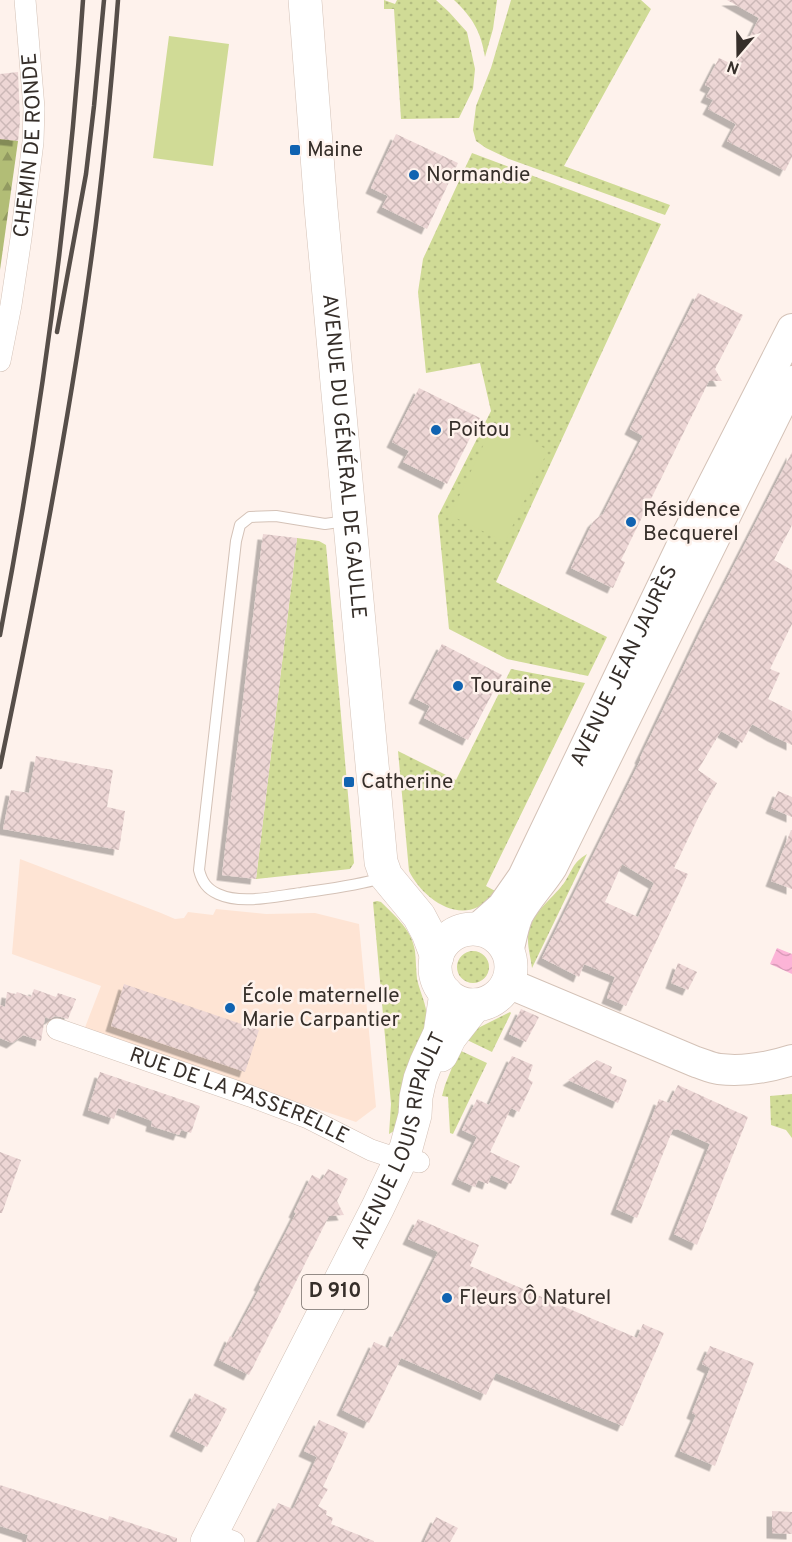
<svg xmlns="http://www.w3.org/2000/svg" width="792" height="1542" viewBox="0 0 792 1542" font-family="Overpass,sans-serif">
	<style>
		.built { fill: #fee4d4 }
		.grass { fill: url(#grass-dots) }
		.forest { fill: url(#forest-firs) }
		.garden { fill: #d0db96 }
		.water { fill: url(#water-waves) }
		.building { fill: url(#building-cross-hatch); fill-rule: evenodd; filter: url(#shadow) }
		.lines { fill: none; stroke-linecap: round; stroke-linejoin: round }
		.lane-casing { stroke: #d4c2b7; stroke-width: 12 }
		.street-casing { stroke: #d4c2b7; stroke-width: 22 }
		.secondary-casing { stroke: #d4c2b7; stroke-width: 32 }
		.primary-casing { stroke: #d4c2b7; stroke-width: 34 }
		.lane { stroke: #fff; stroke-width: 10 }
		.street { stroke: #fff; stroke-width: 21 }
		.secondary { stroke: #fff; stroke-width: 30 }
		.primary { stroke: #fff; stroke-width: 33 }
		.rail { stroke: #564e49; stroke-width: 4.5 }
		.poi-dot { fill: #1063b1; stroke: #fef2ec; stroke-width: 2 }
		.labels { text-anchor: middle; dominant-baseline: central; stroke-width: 5; stroke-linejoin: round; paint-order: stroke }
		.shield { fill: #fef2ec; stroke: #726a64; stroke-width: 1.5 }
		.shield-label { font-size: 20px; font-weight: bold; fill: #362f2a }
		.street-label { font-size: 21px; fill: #362f2a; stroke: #fef2ec }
		.poi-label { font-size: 21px; fill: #362f2a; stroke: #fef2ec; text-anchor: start }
	</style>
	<defs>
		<pattern id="grass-dots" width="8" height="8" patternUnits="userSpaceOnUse" patternTransform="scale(1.5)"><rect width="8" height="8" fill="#d0db96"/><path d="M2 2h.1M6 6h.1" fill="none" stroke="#b3bc81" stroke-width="1.8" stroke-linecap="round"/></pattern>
		<pattern id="forest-firs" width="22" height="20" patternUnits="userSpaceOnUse" patternTransform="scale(1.5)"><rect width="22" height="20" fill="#b2bd76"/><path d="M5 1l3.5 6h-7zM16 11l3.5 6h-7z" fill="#929a61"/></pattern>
		<pattern id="water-waves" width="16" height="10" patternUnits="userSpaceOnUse" patternTransform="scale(1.5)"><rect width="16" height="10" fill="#fcb4d7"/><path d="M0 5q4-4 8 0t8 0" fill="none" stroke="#d99bb9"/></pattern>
		<pattern id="building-cross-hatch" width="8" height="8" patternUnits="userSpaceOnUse" patternTransform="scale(1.5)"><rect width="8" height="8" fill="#edd6d5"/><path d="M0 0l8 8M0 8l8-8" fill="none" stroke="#ccb8b7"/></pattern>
		<filter id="shadow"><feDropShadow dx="-5.5" dy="5.5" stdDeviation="0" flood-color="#0004"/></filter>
	</defs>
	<rect width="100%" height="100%" fill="#fef2ec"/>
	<path class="built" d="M20 859 161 913 175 919 184 918 188 912 213 915 216 909 266 914 315 913 359 924 376 1107 356 1122 84 1030 101 986 12 954Z"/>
	<path class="grass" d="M384 0 395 4 397 0H436L449 12 467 32 475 69 473 89 459 118 401 119 394 9H384Z
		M454 0H497L493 29 485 57C481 32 473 18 454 0Z
		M511 0H641L651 9 564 166 670 205 665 215 509 159 486 148 476 141 473 130 476 106 491 68Z
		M472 153 661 224 496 582 607 637 588 676 507 659 449 629 438 516 491 411 480 363 426 373 418 292 423 259Z
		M297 538 319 541 326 545 354 863 350 869 256 879Z
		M511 669 585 683 486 886 497 892C491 897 485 903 478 907 451 920 420 894 409 871L398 751 456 780Z
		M587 854 532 968C531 959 528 949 528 940 527 915 551 901 564 883 573 870 572 863 587 854Z
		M377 901 381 902C396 917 412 930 415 951 416 960 416 970 417 979 421 996 428 1006 427 1024L402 1111 394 1131 389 1134 391 1104 373 902Z
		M457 967a16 16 0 1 1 32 0a16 16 0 1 1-32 0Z
		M510 1012 511 1013 492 1052 465 1039 478 1028Z
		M459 1050 487 1063 453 1134 450 1133 448 1097 442 1096 445 1085Z
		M792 1094V1138L786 1130 771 1125 770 1096Z"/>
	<path class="forest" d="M0 136 18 141 0 270Z"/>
	<path class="garden" d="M169 36 229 44 213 166 153 158Z
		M494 423 548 450 505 542 450 515Z"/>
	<path class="water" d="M777 948 792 954V974L770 964Z"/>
	<path class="building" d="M727 0H792V157L785 171 727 141 736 124 708 109 713 100 706 97 711 88 705 85 719 58 736 66 759 18Z
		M18 72 20 121 18 141 0 139V74Z
		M396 134 458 163 427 229 382 207 388 196 371 188Z
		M698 293 743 315 715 369 722 381H709L621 560 625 562 613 588 571 568 593 522 596 519 603 514 643 436 630 429Z
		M419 388 480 418 447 484 403 462 409 451 392 442Z
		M792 452V525L774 560 792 570V624L770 669 780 673 768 699 792 711V745L773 736 752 724 742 743 721 731 698 770 717 783 703 808 674 868 688 874 626 1006 607 998 615 977 584 964 579 977 542 958 641 759 640 758 706 620ZM622 864 654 883 638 917 605 902Z
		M263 534 297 538 256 879 222 875Z
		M442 644 502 675 468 740 424 718 430 706 414 698Z
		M36 756 113 770 107 807 125 811 119 850 3 829 11 790 29 793Z
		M778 791 792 797V817L771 808Z
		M791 830H792V889L771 881Z
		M678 963 697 972 688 990 671 983Z
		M124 984 259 1030 245 1072 111 1026Z
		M34 989 56 997 58 993 76 999 68 1019 61 1017 55 1016 50 1019 45 1017 41 1041 23 1035 12 1043 0 1038V1005L5 1007 7 992 16 994 17 992 31 997Z
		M521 1009 539 1017 526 1042 509 1034Z
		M512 1056 533 1065 528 1079 533 1082 519 1112 511 1108 490 1152 520 1166 511 1184 491 1175 488 1184 478 1180 475 1187 457 1179 477 1137 462 1130 477 1099 489 1105Z
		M597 1060 612 1067 610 1073 627 1080 618 1103 568 1080Z
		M100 1072 200 1106 191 1133 181 1130 179 1135 151 1126 152 1121 118 1108 114 1119 88 1110Z
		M678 1085 748 1117 697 1245 674 1234 710 1144 677 1129 676 1130 673 1129 637 1218 616 1209 659 1099 669 1103Z
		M0 1152 21 1160 2 1213H0Z
		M328 1169 348 1179 337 1201 344 1215 329 1216 249 1375 219 1360 230 1336 233 1338 261 1286 259 1285 296 1213 294 1212 312 1175 322 1180Z
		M418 1219 479 1245 470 1266 637 1338 643 1324 664 1333 623 1426 496 1373 486 1395 401 1358 369 1423 342 1410 374 1342 388 1348 395 1331 398 1332 438 1252 408 1239Z
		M710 1346 754 1363 715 1466 680 1451 696 1415 692 1413 710 1368 702 1364Z
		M195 1393 227 1409 207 1447 175 1431Z
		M319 1420 348 1433 323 1487 328 1489 318 1506 327 1511 326 1515 333 1518 331 1524 374 1541V1542H259L278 1503 293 1509 317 1457 304 1451Z
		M0 1485 108 1520 109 1516 177 1538V1542H26L28 1535 0 1526Z
		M772 1511 792 1512V1534L772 1533Z
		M436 1517 458 1528 450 1542H424Z"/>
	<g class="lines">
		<g class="lane-casing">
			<path id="lane" d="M346 521 325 524 276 516 250 517 240 525 236 541 199 870C202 882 207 889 218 894 242 905 276 896 301 893 328 889 355 886 382 878"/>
		</g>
		<g class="street-casing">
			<g id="street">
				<path id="s1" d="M0 361 11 305 21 238 33 142 34 108 25 0"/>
				<path id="s2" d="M57 1029 250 1096 308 1118 371 1150 389 1156 419 1162"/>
				<path d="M229 1540 234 1542"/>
			</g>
		</g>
		<g class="secondary-casing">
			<g id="secondary">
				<path id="s3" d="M477 929 502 907 523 877 684 541 792 329"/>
				<path d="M508 953C511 940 513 927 518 915 527 898 542 883 552 867L792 381"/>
				<path d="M508 983 696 1062C703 1064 711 1068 719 1069 743 1072 770 1067 792 1060"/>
			</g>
		</g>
		<g class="primary-casing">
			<g id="primary">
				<path id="s4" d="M305 0 321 208 381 862 386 876 419 916 428 933 437 957"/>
				<circle cx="473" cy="967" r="38"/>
				<path d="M441 1055 450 1037 475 1005"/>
				<path id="s5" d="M207 1542 378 1207 406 1148 415 1115 416 1097 420 1079 426 1063 440 1033 446 993"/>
			</g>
		</g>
		<use href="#lane" class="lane"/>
		<use href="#street" class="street"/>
		<use href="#secondary" class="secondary"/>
		<use href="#primary" class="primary"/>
		<path class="rail" d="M57 332 86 174 94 106 104 0
			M0 635C40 425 69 213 83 0
			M0 767C34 604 66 440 89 275 102 184 111 92 118 0"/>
	</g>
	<g class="poi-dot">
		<rect x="289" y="144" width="12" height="12" rx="3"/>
		<circle cx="414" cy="175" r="6"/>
		<circle cx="436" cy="430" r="6"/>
		<circle cx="631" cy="522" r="6"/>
		<circle cx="458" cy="686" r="6"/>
		<rect x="343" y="776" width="12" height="12" rx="3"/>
		<circle cx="230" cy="1008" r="6"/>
		<circle cx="447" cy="1298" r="6"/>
	</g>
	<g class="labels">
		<rect class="shield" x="302" y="1275" width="66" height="34" rx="4.5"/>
		<g class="shield-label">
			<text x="335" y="1292">D 910</text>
		</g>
		<g class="street-label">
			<text stroke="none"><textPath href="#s1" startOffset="218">CHEMIN DE RONDE</textPath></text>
			<text stroke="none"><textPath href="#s4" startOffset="458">AVENUE DU GÉNÉRAL DE GAULLE</textPath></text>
			<text stroke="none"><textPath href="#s3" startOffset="304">AVENUE JEAN JAURÈS</textPath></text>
			<text stroke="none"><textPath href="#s2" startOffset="194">RUE DE LA PASSERELLE</textPath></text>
			<text stroke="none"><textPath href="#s5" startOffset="446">AVENUE LOUIS RIPAULT</textPath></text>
		</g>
		<g class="poi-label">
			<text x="307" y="150">Maine</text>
			<text x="426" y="175">Normandie</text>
			<text x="448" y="430">Poitou</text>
			<text x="643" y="510">Résidence<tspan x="643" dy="24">Becquerel</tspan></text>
			<text x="470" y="686">Touraine</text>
			<text x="361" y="782">Catherine</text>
			<text x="242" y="996">École maternelle<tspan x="242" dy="24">Marie Carpantier</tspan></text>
			<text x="459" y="1298">Fleurs Ô Naturel</text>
		</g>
	</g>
	<g transform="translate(738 54) rotate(200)" stroke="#fef2ec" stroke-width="4.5" paint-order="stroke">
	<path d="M0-4.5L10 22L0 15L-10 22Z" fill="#362f2a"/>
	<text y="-9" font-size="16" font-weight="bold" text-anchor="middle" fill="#362f2a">N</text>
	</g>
</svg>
